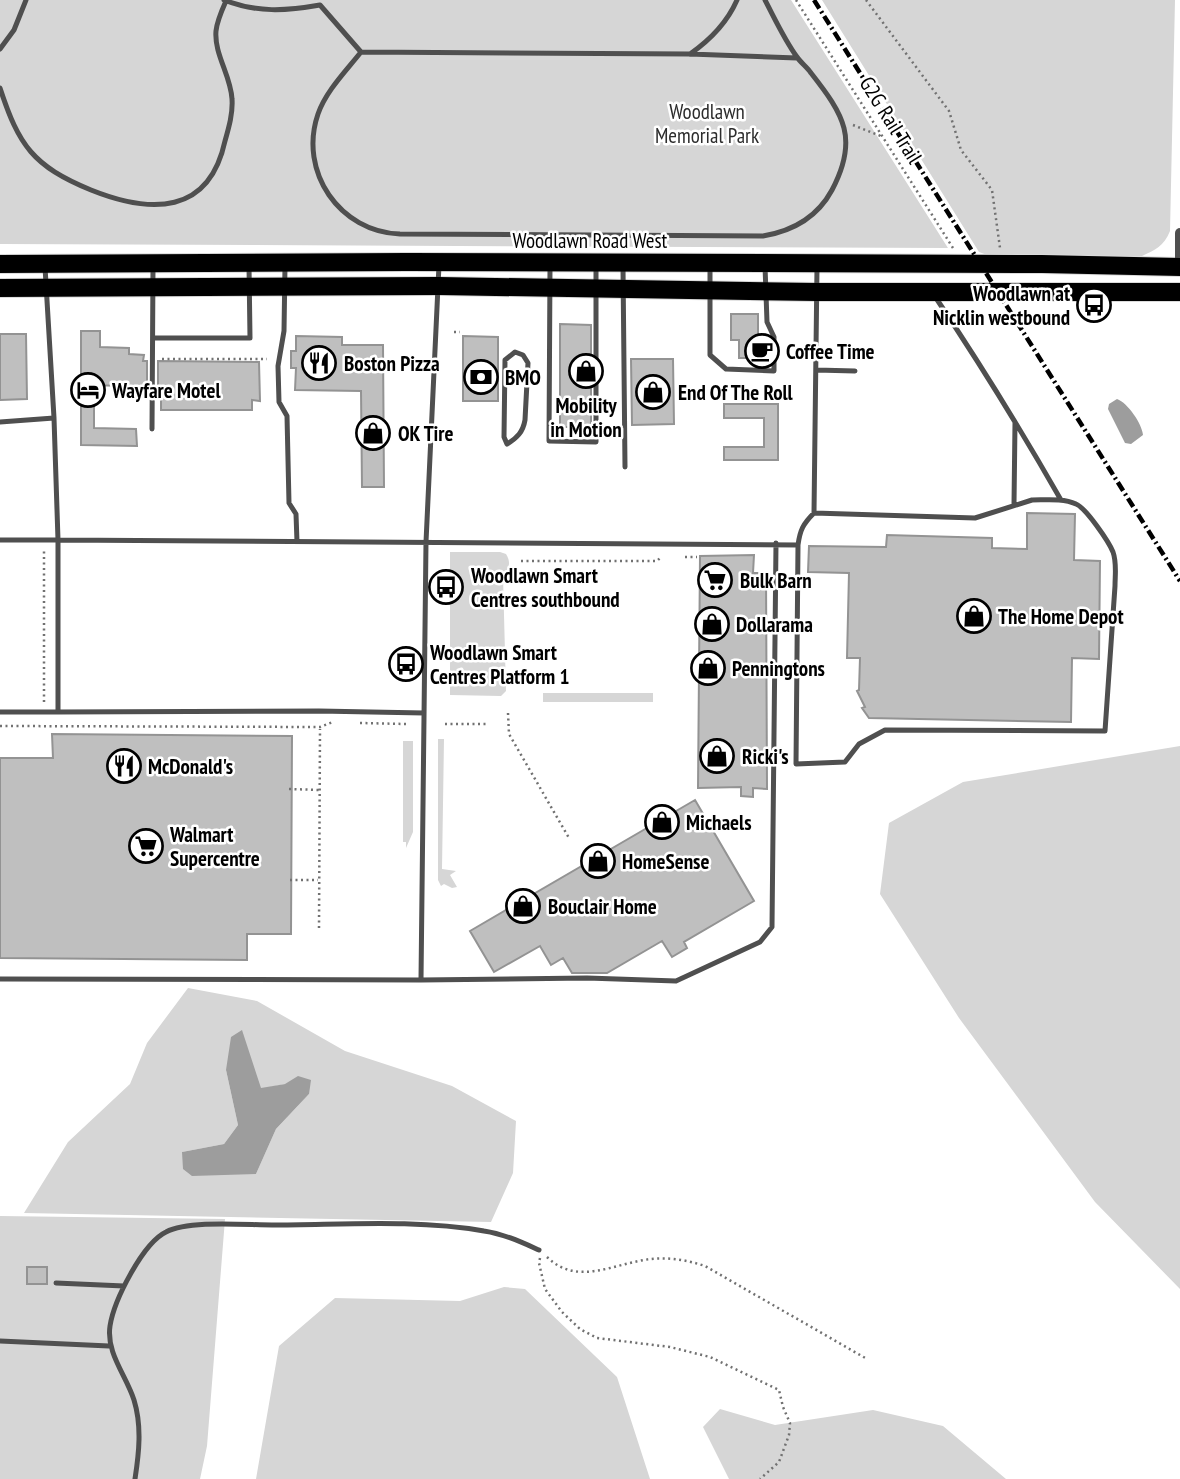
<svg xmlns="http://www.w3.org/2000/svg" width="1180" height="1479" viewBox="0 0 1180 1479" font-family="'PT Sans Narrow',sans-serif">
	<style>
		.green { fill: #d6d6d6; fill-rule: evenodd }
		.water { fill: #9d9d9d }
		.building { fill: #bfbfbf; stroke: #939393; stroke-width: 2 }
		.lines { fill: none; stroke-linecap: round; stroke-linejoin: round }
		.primary-casing { stroke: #dbdbdb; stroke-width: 20 }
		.path { stroke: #717171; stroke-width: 2.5; stroke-dasharray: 2 3.5; stroke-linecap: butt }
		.lane { stroke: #4f4f4f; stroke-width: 5 }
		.street { stroke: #4f4f4f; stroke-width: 10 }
		.primary { stroke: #000; stroke-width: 18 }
		.rail { stroke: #000; stroke-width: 4.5; stroke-dasharray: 10 3.5 2 3.5; stroke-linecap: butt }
		.labels { text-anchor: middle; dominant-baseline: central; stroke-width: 5; stroke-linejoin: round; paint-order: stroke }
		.park-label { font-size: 21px; fill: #2d2d2d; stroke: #fff }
		.street-label { font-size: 21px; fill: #000; stroke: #fff }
		.poi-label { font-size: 21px; font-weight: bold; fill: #000; stroke: #fff; text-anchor: start }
	</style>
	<rect width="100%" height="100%" fill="#fff"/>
	<path class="green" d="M0 0H791L948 248 0 244Z
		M822 0H1175L1170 231C1164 246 1155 250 1142 256H990L979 252Z
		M450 552H500L506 554C512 564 508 568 503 577L506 691 501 696 450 695Z
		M543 693H653V702H543Z
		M438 739H444L442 869 456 871 450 875 457 887 452 888 444 884 441 886 438 880Z
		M403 741H413V832L406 848V842H403Z
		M1180 746V1289L1095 1202 959 1018 880 894 889 823 963 782Z
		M188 988 257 1001 345 1051 452 1086 516 1121 513 1173 491 1222 24 1213 68 1142 130 1084 147 1043ZM226 1070 261 1089 285 1084 309 1094 276 1129 256 1174 182 1152 224 1144 238 1125Z
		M0 1216 225 1219 207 1446 200 1479H0Z
		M504 1287 525 1289 617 1377 650 1479H256L279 1346 335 1298 460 1301Z
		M720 1409 775 1425 873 1410 943 1426 1006 1479H729L703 1427Z"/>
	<path class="water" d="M1117 399C1128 403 1142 424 1143 435L1131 444 1125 443 1108 409 1109 404Z
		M242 1030 261 1088 285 1084 298 1076 311 1080 309 1094 276 1129 256 1174 192 1176 183 1169 182 1152 224 1144 238 1125 226 1070 231 1037Z"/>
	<path class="building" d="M731 314H758V340H769V358H739V340H731Z
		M560 324 591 325V427H560Z
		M81 331H100V347L129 348V354L144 355 143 361H147V387L94 385V428L136 429 137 446 81 445Z
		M0 334H26L27 399 0 400Z
		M296 336 342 337V345H383L384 487H362L361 391 295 390 296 368H291V351H296Z
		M463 336 498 337V401H463Z
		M631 359H673L674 424 632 425Z
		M158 361 259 362 260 401 252 400V410H161V388H158Z
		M724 404H778V460H724V447H764V418H724Z
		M1027 513 1075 514 1074 560 1100 561 1099 659 1072 658 1071 722 869 718 862 708 865 707 857 691 859 690 860 658H847L849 573 808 572 809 546 886 547 887 535 992 538V548L1027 549Z
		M754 555 753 573H766L767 789 753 788V797L741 796V787L698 788 700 556Z
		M52 734 292 736 291 934H247V960L0 958V758H53Z
		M695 800 754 901 684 942 687 948 672 957 662 941 607 973H572L563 958 551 965 540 946 494 972 470 931Z
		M27 1267H47V1284H27Z"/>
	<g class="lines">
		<g class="primary-casing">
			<path id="primary" d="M0 264 407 262 1042 264 1180 267
				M0 288 439 286 817 292H1180"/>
		</g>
		<path class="path" d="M796 0 953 248
			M866 0 949 111 961 150 992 190 1000 248
			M853 125 883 137
			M454 332H460
			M162 359H267
			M685 557H697
			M521 561H657L660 558
			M44 702V551
			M508 713 509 734 569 838
			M360 723 406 724
			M445 724H488
			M0 726 320 727 333 722
			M289 789 320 790
			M290 880H318
			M319 928 320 729
			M547 1257C578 1287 614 1263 651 1259 669 1257 687 1260 705 1266L867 1359
			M540 1258 539 1263 545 1289 562 1312 580 1329 597 1338 670 1347 710 1357 779 1390 783 1407 790 1423 789 1435 779 1462 760 1479"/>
		<path class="lane" d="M224 0C257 13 286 11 320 5L361 52 690 54 797 58
			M0 49 14 30 26 0
			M361 52C346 71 326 91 318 114 298 172 340 232 400 234L763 236C793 231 818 216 832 190 859 139 844 115 811 73 807 67 801 63 797 57 784 39 775 19 765 0
			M690 54C710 40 727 23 737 0
			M0 88C19 146 33 166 91 190 151 214 209 215 225 141 229 127 233 113 232 99 231 76 214 54 216 31 217 21 222 10 226 1
			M439 265 426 542 421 980 587 978 676 981 760 942 772 927 776 543
			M285 266 284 331 278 366 279 402 287 416 289 503 296 514 297 542
			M550 267 549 441 596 442V266
			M623 267 625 467
			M710 267V355L726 369 774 371V337L767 322 765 266
			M934 295C979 362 1021 430 1061 500
			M154 338H250L249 266
			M515 352 523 355 528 363 525 420C523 432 517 438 507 444L504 437 505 360Z
			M816 370 855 371
			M0 422 54 418
			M152 429 153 268
			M1032 500C1046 500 1063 498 1076 504 1086 508 1109 542 1113 552 1117 563 1115 575 1115 586L1105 731 885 730 859 744 845 762 796 764 798 545C800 530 803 524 814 513L975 518Z
			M1014 504 1015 423
			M814 513 817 267
			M0 540H58L54 418 45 267
			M0 712H58
			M424 713 319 711 58 712V540L798 545
			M0 979 421 980
			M56 1283 124 1286
			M0 1341 109 1346
			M135 1479C139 1453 142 1426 134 1400 126 1375 106 1353 110 1326 114 1300 143 1243 166 1232 189 1220 245 1225 272 1225 341 1225 415 1219 484 1231 504 1234 521 1242 539 1250"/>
		<path class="street" d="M1180 233V270"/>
		<use href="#primary" class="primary"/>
		<path class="rail" d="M814 0 1180 581"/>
	</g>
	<defs>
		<g id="bus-ring" transform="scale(1.75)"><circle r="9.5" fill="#fff" stroke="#000" stroke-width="1.5"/><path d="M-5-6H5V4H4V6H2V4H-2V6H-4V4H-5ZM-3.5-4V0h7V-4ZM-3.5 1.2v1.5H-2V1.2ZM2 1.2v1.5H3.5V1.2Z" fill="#000"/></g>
		<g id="cafe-ring" transform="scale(1.75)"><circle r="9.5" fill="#fff" stroke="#000" stroke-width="1.5"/><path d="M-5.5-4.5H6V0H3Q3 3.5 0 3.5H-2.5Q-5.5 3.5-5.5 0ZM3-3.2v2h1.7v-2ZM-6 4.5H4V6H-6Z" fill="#000"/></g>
		<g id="restaurant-ring" transform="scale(1.75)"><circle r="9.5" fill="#fff" stroke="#000" stroke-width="1.5"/><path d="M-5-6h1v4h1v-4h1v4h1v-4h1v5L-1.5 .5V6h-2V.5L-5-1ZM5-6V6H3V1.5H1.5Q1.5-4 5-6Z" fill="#000"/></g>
		<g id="shop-ring" transform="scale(1.75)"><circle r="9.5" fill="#fff" stroke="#000" stroke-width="1.5"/><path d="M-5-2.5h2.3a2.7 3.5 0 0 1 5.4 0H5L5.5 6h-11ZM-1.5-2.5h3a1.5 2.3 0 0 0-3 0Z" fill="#000"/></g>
		<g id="bank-ring" transform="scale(1.75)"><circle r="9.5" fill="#fff" stroke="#000" stroke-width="1.5"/><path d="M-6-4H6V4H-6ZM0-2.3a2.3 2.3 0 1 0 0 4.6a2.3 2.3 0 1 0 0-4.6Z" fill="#000"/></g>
		<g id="hotel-ring" transform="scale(1.75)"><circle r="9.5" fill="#fff" stroke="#000" stroke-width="1.5"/><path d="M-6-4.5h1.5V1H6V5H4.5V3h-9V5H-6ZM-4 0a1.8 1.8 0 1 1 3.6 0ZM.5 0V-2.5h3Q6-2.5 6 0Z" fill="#000"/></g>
		<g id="supermarket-ring" transform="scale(1.75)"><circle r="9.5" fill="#fff" stroke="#000" stroke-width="1.5"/><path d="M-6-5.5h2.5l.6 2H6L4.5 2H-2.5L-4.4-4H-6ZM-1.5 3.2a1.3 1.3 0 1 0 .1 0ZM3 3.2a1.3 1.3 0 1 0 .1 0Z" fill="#000"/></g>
	</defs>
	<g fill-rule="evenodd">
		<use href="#bus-ring" x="1094" y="305"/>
		<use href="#cafe-ring" x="762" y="351"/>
		<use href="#restaurant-ring" x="319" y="363"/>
		<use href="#shop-ring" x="586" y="371"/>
		<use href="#bank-ring" x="481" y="377"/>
		<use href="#hotel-ring" x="88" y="390"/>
		<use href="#shop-ring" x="653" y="392"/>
		<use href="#shop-ring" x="373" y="433"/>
		<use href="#supermarket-ring" x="715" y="580"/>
		<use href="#bus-ring" x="446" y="587"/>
		<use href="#shop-ring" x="974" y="616"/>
		<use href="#shop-ring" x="712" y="624"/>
		<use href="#bus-ring" x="406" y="664"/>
		<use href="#shop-ring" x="708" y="668"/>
		<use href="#shop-ring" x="717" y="756"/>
		<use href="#restaurant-ring" x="124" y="766"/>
		<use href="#shop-ring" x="662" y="822"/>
		<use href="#supermarket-ring" x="146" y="846"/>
		<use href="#shop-ring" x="598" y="861"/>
		<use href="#shop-ring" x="523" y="906"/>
	</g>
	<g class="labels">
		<g class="park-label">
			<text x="707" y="111">Woodlawn<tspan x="707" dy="24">Memorial Park</tspan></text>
		</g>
		<g class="street-label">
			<text transform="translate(891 120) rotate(58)">G2G Rail Trail</text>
			<text x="590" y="240">Woodlawn Road West</text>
		</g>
		<g class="poi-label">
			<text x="1070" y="293" text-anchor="end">Woodlawn at<tspan x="1070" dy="24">Nicklin westbound</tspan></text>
			<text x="786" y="351">Coffee Time</text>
			<text x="344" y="363">Boston Pizza</text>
			<text x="505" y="377">BMO</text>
			<text x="112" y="390">Wayfare Motel</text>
			<text x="678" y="392">End Of The Roll</text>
			<text x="586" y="405" text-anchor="middle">Mobility<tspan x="586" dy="24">in Motion</tspan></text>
			<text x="398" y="433">OK Tire</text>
			<text x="471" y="575">Woodlawn Smart<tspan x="471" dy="24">Centres southbound</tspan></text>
			<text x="740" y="580">Bulk Barn</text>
			<text x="998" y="616">The Home Depot</text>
			<text x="736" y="624">Dollarama</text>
			<text x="430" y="652">Woodlawn Smart<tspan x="430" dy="24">Centres Platform 1</tspan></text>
			<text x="732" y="668">Penningtons</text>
			<text x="742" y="756">Ricki's</text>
			<text x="148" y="766">McDonald's</text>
			<text x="686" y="822">Michaels</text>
			<text x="170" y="834">Walmart<tspan x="170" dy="24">Supercentre</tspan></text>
			<text x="622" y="861">HomeSense</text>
			<text x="548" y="906">Bouclair Home</text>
		</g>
	</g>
</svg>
